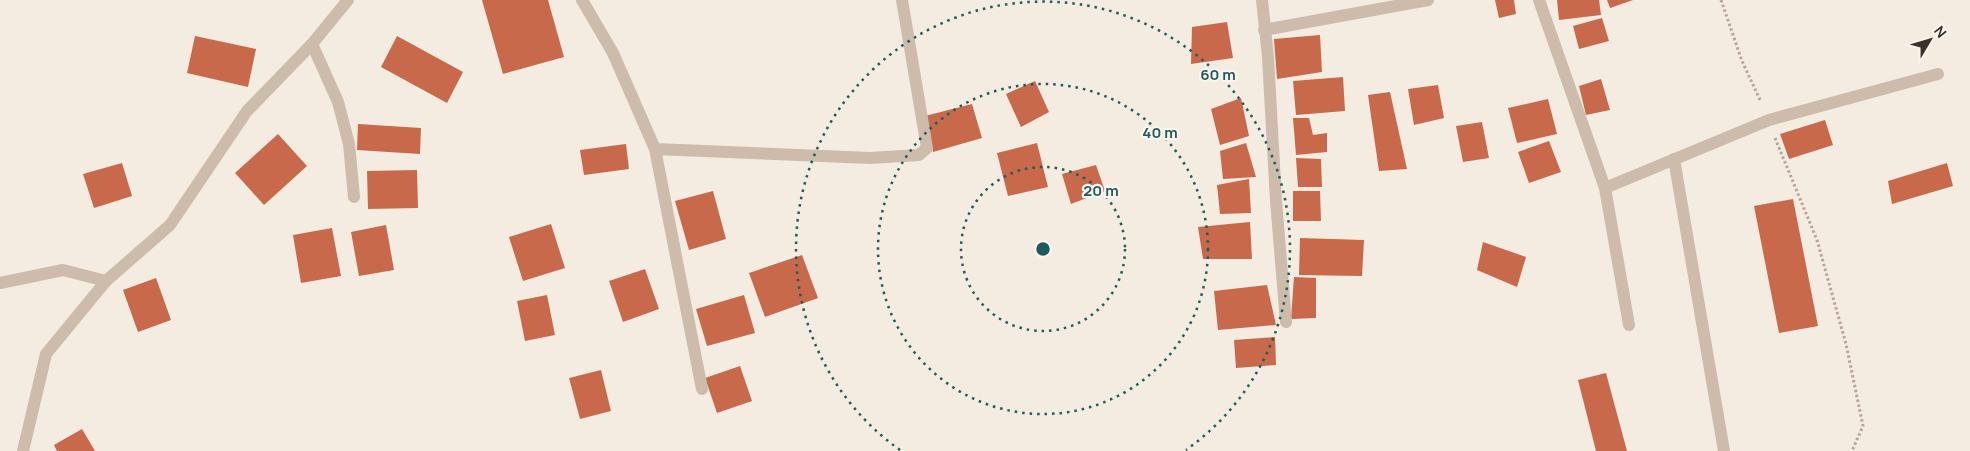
<svg xmlns="http://www.w3.org/2000/svg" width="1970" height="451" viewBox="0 0 1970 451" font-family="Manrope,sans-serif">
	<style>
		.building { fill: #c8694b }
		.lines { fill: none; stroke-linecap: round; stroke-linejoin: round }
		.path { stroke: #b9a596; stroke-width: 3; stroke-dasharray: 2.5 2.5; stroke-linecap: butt }
		.minor { stroke: #cdbbac; stroke-width: 12 }
		.tertiary { stroke: #cdbbac; stroke-width: 12 }
		.ring { fill: none; stroke: #1f5a5e; stroke-width: 2.5; stroke-dasharray: 2.5 5 }
		.centre { fill: #1f5a5e; stroke: #fbf5ee; stroke-width: 2.5 }
		.ring-label { font-size: 15px; text-anchor: middle; font-weight: bold; fill: #1f5a5e; stroke: #fbf5ee; stroke-width: 4.5; stroke-linejoin: round; paint-order: stroke }
	</style>
	<rect width="100%" height="100%" fill="#f4ebe1"/>
	<path class="building" d="M482 0H548L564 57 503 74Z
		M1495 0H1514L1516 14 1499 18Z
		M1557 0H1599L1601 15 1559 20Z
		M1607 0H1633L1610 8Z
		M1602 18 1609 41 1579 49 1573 26Z
		M1227 22 1233 58 1191 64 1192 27Z
		M1320 35 1322 72 1277 79 1274 39Z
		M195 36 256 49 248 87 187 73Z
		M397 36 463 72 447 103 381 67Z
		M1343 77 1345 111 1296 115 1293 81Z
		M1601 79 1610 110 1586 115 1579 86Z
		M1035 81 1049 112 1021 127 1006 94Z
		M1438 85 1444 118 1414 125 1408 89Z
		M1390 92 1407 169 1379 171 1368 95Z
		M1241 98 1249 136 1220 145 1211 109Z
		M1548 99 1557 134 1517 143 1508 108Z
		M972 104 982 138 933 152 925 116Z
		M1293 118H1309L1313 135 1327 133V152L1296 155Z
		M1825 120 1833 145 1789 159 1780 134Z
		M1482 122 1489 158 1463 162 1456 126Z
		M358 124 421 128 420 154 357 150Z
		M278 134 307 166 264 205 235 173Z
		M1549 141 1561 172 1529 183 1518 152Z
		M1037 143 1048 187 1008 196 997 153Z
		M1246 143 1256 177 1223 179 1220 151Z
		M626 144 629 169 584 175 580 150Z
		M1296 158 1321 159 1322 187H1298Z
		M122 163 132 196 94 208 83 174Z
		M1947 163 1953 186 1892 204 1888 181Z
		M1096 165 1105 191 1071 204 1062 174Z
		M417 170 418 208 368 209 367 171Z
		M1249 179 1251 213 1220 214 1217 185Z
		M713 191 726 239 689 250 675 201Z
		M1293 191H1320L1321 221H1293Z
		M1793 199 1818 326 1779 333 1754 206Z
		M1250 222 1252 259H1203L1198 227Z
		M551 224 565 268 523 281 509 237Z
		M386 225 394 270 359 276 351 232Z
		M332 228 341 276 301 283 293 235Z
		M1300 238 1364 240 1362 276 1299 275Z
		M1483 242 1526 257 1517 287 1477 270Z
		M802 255 818 298 765 317 749 273Z
		M645 269 659 309 623 322 609 281Z
		M1294 277 1316 278V318L1291 319Z
		M156 278 171 320 138 332 123 290Z
		M1267 285 1276 325 1218 330 1214 291Z
		M547 295 555 335 525 341 517 301Z
		M744 295 755 333 707 346 696 309Z
		M1275 337 1276 365 1236 368 1234 340Z
		M740 366 752 401 717 413 705 378Z
		M601 370 611 411 580 419 569 378Z
		M1606 373 1627 451H1596L1578 380Z
		M82 429 95 451H57L54 445Z"/>
	<g class="lines">
		<path class="path" d="M1721 0 1742 61 1761 102
			M1775 138 1817 240 1846 344 1863 426 1852 451"/>
		<path class="minor" d="M582 0 613 53 655 149 702 389
			M1262 0 1268 57 1276 201 1286 322
			M1539 0 1605 188 1629 325
			M1264 30 1428 0
			M312 44 338 102 349 144 354 197
			M655 149 870 158 919 155 927 148 902 0
			M1674 159 1724 451
			M1605 188 1769 120 1938 74
			M0 283 63 270 106 281"/>
		<path class="tertiary" d="M23 451 46 354 106 281 170 225 247 111 312 44 348 0"/>
	</g>
	<g class="ring">
		<circle cx="1043" cy="249" r="82"/>
		<circle cx="1043" cy="249" r="165"/>
		<path d="M900 450A247 247 0 1 1 1186 450"/>
	</g>
	<circle cx="1043" cy="249" r="8" class="centre"/>
	<g class="ring-label">
		<text x="1218" y="80">60 m</text>
		<text x="1160" y="138">40 m</text>
		<text x="1101" y="196">20 m</text>
	</g>
	<g transform="translate(1930 40) rotate(52)" stroke="#fbf5ee" stroke-width="4" paint-order="stroke">
	<path d="M0-4L9 19L0 12L-9 19Z" fill="#3b302b"/>
	<text y="-8" font-size="14" font-weight="bold" text-anchor="middle" fill="#3b302b">N</text>
	</g>
</svg>
